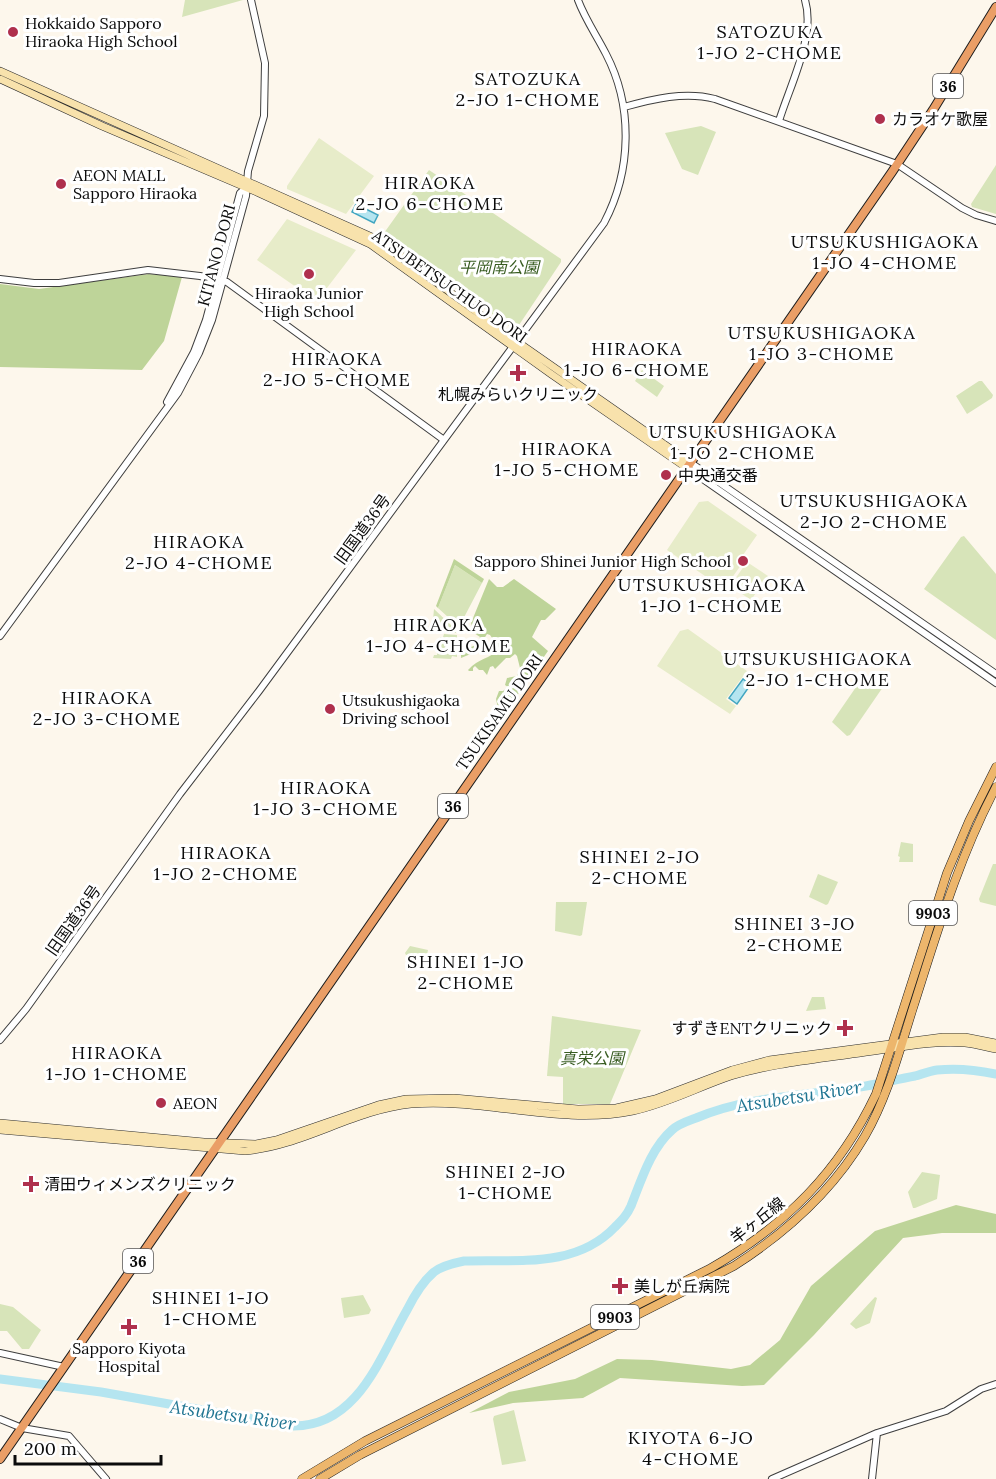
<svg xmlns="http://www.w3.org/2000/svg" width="996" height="1479" viewBox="0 0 996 1479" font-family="Lora,'Noto Sans JP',serif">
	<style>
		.green { fill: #d7e4b9 }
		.forest { fill: #bed499 }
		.pitch { fill: #e7ecc9 }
		.water { fill: #b5e5f0; stroke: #42a6c1; stroke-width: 1.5 }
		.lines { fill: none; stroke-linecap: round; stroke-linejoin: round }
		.river { stroke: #b5e5f0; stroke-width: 9 }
		.tertiary-casing { stroke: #3e3e3e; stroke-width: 8 }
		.secondary-casing { stroke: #2d2d2d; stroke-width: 8 }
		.primary-casing { stroke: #1c1c1c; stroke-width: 9 }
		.trunk-casing { stroke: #1c1c1c; stroke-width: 10 }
		.tertiary { stroke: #fff; stroke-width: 6 }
		.secondary { stroke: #f8e2ac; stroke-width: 7 }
		.primary { stroke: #edb66c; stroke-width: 8 }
		.trunk { stroke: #ea9e66; stroke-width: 8 }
		.poi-dot { fill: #af304d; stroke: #fff; stroke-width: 2 }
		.labels { text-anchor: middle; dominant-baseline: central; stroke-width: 6; stroke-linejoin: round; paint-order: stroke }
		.shield { fill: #fff; stroke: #545454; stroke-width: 1.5 }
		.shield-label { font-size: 15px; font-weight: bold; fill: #0b0b0b }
		.poi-label { font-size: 16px; fill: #0b0b0b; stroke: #fff; text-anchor: start }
		.street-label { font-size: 16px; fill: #0b0b0b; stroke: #fff }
		.park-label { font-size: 16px; font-style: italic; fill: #395d22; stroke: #fff }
		.neighbourhood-label { font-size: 18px; letter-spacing: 1.5px; fill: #0b0b0b; stroke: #fff }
		.water-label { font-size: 18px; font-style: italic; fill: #207592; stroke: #fff }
	</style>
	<rect width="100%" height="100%" fill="#fdf7ec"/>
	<path class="green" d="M185 0H243L182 17Z
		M701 126 716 132 698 175 682 169 665 133Z
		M996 165V214L972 207 971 204Z
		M429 170 561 259V262L517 328H512L385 239 384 233Z
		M642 370 664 386 657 397 635 381Z
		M979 381H982L993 395 992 398 967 414 956 396Z
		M964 536 996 574V640L924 589 961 537Z
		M455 565 482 583 459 627 438 608Z
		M434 609 456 630V633L444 632V629L433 620Z
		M444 634 457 635V657L452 656 451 659 433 658 434 655H437L438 640H440V637H443Z
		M865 674 883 687 850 735 847 736 832 722Z
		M901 842 913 844V862H899L900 857 898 856Z
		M993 864H996V906L980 902 979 899Z
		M818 874 838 882 828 904 826 905 809 897Z
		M556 902H587L582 935 580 936 555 931Z
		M410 946 428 950 426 959 406 955 405 953Z
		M812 997H824L826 1009 806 1011Z
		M552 1016 641 1030 610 1104H563V1077L547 1076Z
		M922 1172 940 1175 937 1199 915 1208H913L908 1192Z
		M363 1295 371 1310 369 1314 344 1318 341 1298Z
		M875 1297 877 1298 870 1323 856 1329 850 1324Z
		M0 1304 13 1307 41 1330 29 1349H22L7 1331H0Z
		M514 1410 526 1461 502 1465 493 1419 494 1416Z"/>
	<path class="forest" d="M149 274 182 277 164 341 142 370 0 367V284L39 289Z
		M454 559 484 579 482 583 455 565 438 608 436 606Z
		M489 579 497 587H503L514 579 556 609 545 620H541L532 637 548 651 509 707 504 711 498 708 496 699 499 691H503L508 687 505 685 507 678 517 676 520 668 517 656 515 654 510 658H506L495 669 493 666 490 667 487 675 483 670H479L475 666 473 668V671H469L468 670C479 658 489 659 500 649L490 635 487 634 482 642 485 648 461 658V645L466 641 471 647 476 645 480 637 474 633 471 623Z
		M956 1205 996 1214V1233H942L903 1238 814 1335 764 1385 742 1386 620 1378 583 1398 513 1403 469 1413 509 1392 575 1379 617 1359 652 1360 731 1369 750 1365 780 1340 811 1286 875 1231Z"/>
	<path class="pitch" d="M319 138 374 176 346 214 287 189V186Z
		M287 219 356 250 320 297 312 298 257 260Z
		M708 501 757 535 743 555 746 558 724 589 667 550 699 502Z
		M747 562 768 576 751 600 730 586Z
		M688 629 747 671 726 699 736 706 730 714 657 666 680 631Z"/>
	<path class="water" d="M356 204 378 215 374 223 352 212Z
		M743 679 751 684 737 704 729 698Z"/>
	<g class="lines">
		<path class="river" d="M0 1379 101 1392 294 1426C358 1426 380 1357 407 1310 414 1296 422 1282 434 1272 442 1266 454 1263 464 1261 516 1259 575 1269 615 1227 622 1220 627 1215 631 1206 641 1181 651 1148 672 1130 678 1124 688 1121 696 1118 750 1095 808 1096 866 1086 882 1083 899 1079 915 1076 922 1074 930 1071 937 1070 956 1068 977 1070 996 1074"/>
		<g class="tertiary-casing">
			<path id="tertiary" d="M624 107C653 99 685 91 715 99L897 164 962 208 976 215 996 221
				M779 121C790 85 816 36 805 0
				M0 279 34 283H59L148 270 200 276 227 282 444 440
				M167 402 194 352 206 320 240 193 246 188
				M691 463 996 674
				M687 468 996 683
				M0 636 178 393 199 353 212 320 246 196 248 171 264 116 265 63 251 0
				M0 1040 26 1009 180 794 259 691 604 223C632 170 633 106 606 54 597 36 585 19 578 0
				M0 1353 64 1367
				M0 1419 22 1428 69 1436 106 1479
				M772 1479 877 1433
				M872 1479 877 1433 946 1411 981 1389 996 1384"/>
		</g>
		<g class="secondary-casing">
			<path id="secondary" d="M0 71 374 238 400 255 509 336 691 463
				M0 79 102 126 259 193 370 244 551 374 687 468
				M0 1123 204 1142 256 1144 276 1140 378 1105 406 1099 454 1098 578 1109 616 1108 655 1099 732 1070 769 1060 943 1037H965L996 1043
				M0 1130 245 1151C303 1146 353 1110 411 1104 485 1098 560 1126 633 1111 667 1104 698 1087 731 1076 771 1064 811 1060 852 1054 889 1050 927 1040 965 1043 975 1044 986 1047 996 1049"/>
		</g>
		<g class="primary-casing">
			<path id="primary" d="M302 1479 365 1441 711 1268C786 1225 839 1172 876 1094L947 873 969 821 996 767
				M320 1479 360 1455 734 1266C787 1232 833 1191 865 1136 888 1096 899 1052 913 1008 937 933 959 857 996 787"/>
		</g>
		<g class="trunk-casing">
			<path id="trunk" d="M0 1459 892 172 933 110 996 7"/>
		</g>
		<use href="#tertiary" class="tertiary"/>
		<use href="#secondary" class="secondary"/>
		<use href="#primary" class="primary"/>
		<use href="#trunk" class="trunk"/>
	</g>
	<g class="poi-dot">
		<circle cx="13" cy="32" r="6"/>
		<circle cx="880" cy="119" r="6"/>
		<circle cx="61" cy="184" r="6"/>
		<circle cx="309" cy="274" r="6"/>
		<path d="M515 364h6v6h6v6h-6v6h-6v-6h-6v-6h6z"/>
		<circle cx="666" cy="475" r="6"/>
		<circle cx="743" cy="561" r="6"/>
		<circle cx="330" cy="709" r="6"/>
		<path d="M842 1019h6v6h6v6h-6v6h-6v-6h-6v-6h6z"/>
		<circle cx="161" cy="1103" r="6"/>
		<path d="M28 1175h6v6h6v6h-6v6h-6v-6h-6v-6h6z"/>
		<path d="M617 1277h6v6h6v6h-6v6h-6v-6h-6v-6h6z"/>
		<path d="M126 1318h6v6h6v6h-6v6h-6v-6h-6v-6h6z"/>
	</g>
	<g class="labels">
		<g class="shield">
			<rect x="933" y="74" width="30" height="24" rx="4.5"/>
			<rect x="438" y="794" width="30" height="24" rx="4.5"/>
			<rect x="909" y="901" width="48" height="24" rx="4.5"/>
			<rect x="123" y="1249" width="30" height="24" rx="4.5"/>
			<rect x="591" y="1305" width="48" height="24" rx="4.5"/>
		</g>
		<g class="shield-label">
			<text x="948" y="86">36</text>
			<text x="453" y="806">36</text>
			<text x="933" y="913">9903</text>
			<text x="138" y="1261">36</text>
			<text x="615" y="1317">9903</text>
		</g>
		<g class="poi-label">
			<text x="25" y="23">Hokkaido Sapporo<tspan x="25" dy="18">Hiraoka High School</tspan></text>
			<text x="892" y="119">カラオケ歌屋</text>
			<text x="73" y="175">AEON MALL<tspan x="73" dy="18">Sapporo Hiraoka</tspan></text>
			<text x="309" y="293" text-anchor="middle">Hiraoka Junior<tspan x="309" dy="18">High School</tspan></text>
			<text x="518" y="394" text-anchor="middle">札幌みらいクリニック</text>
			<text x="678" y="475">中央通交番</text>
			<text x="731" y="561" text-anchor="end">Sapporo Shinei Junior High School</text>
			<text x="342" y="700">Utsukushigaoka<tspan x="342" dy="18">Driving school</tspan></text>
			<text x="832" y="1028" text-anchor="end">すずきENTクリニック</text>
			<text x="173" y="1103">AEON</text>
			<text x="44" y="1184">清田ウィメンズクリニック</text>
			<text x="634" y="1286">美しが丘病院</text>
			<text x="129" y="1348" text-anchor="middle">Sapporo Kiyota<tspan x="129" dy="18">Hospital</tspan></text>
		</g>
		<g class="street-label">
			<text transform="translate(216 255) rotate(-75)">KITANO DORI</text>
			<text transform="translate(450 286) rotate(35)">ATSUBETSUCHUO DORI</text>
			<text transform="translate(362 529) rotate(-54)">旧国道36号</text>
			<text transform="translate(499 712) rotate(-55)">TSUKISAMU DORI</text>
			<text transform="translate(73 920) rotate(-55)">旧国道36号</text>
			<text transform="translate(757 1220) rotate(-38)">羊ヶ丘線</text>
		</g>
		<g class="park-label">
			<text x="499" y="267">平岡南公園</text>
			<text x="592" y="1058">真栄公園</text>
		</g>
		<g class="neighbourhood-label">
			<text x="770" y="31">SATOZUKA<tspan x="770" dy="21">1-JO 2-CHOME</tspan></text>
			<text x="528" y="78">SATOZUKA<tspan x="528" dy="21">2-JO 1-CHOME</tspan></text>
			<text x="430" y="182">HIRAOKA<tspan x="430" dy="21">2-JO 6-CHOME</tspan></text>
			<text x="885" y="241">UTSUKUSHIGAOKA<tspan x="885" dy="21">1-JO 4-CHOME</tspan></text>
			<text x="822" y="332">UTSUKUSHIGAOKA<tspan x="822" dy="21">1-JO 3-CHOME</tspan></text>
			<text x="637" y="348">HIRAOKA<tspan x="637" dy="21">1-JO 6-CHOME</tspan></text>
			<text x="337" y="358">HIRAOKA<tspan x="337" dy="21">2-JO 5-CHOME</tspan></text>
			<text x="743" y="431">UTSUKUSHIGAOKA<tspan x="743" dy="21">1-JO 2-CHOME</tspan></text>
			<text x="567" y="448">HIRAOKA<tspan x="567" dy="21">1-JO 5-CHOME</tspan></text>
			<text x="874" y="500">UTSUKUSHIGAOKA<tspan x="874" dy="21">2-JO 2-CHOME</tspan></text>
			<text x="199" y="541">HIRAOKA<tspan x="199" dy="21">2-JO 4-CHOME</tspan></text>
			<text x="712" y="584">UTSUKUSHIGAOKA<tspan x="712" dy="21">1-JO 1-CHOME</tspan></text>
			<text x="439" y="624">HIRAOKA<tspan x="439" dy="21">1-JO 4-CHOME</tspan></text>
			<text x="818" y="658">UTSUKUSHIGAOKA<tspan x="818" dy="21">2-JO 1-CHOME</tspan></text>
			<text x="107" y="697">HIRAOKA<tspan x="107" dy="21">2-JO 3-CHOME</tspan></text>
			<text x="326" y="787">HIRAOKA<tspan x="326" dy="21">1-JO 3-CHOME</tspan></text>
			<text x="226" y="852">HIRAOKA<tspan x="226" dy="21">1-JO 2-CHOME</tspan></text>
			<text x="640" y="856">SHINEI 2-JO<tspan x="640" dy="21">2-CHOME</tspan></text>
			<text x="795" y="923">SHINEI 3-JO<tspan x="795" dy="21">2-CHOME</tspan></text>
			<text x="466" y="961">SHINEI 1-JO<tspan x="466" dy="21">2-CHOME</tspan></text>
			<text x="117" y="1052">HIRAOKA<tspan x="117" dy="21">1-JO 1-CHOME</tspan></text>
			<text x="506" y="1171">SHINEI 2-JO<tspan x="506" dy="21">1-CHOME</tspan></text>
			<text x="211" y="1297">SHINEI 1-JO<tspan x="211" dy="21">1-CHOME</tspan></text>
			<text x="691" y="1437">KIYOTA 6-JO<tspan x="691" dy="21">4-CHOME</tspan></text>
		</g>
		<g class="water-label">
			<text transform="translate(799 1096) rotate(-9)">Atsubetsu River</text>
			<text transform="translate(233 1415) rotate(8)">Atsubetsu River</text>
		</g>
	</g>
	<path d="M15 1455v9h146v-9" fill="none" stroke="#0b0b0b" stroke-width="3"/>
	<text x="24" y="1455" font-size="18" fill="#0b0b0b" stroke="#ffffff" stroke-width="4.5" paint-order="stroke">200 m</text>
</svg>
